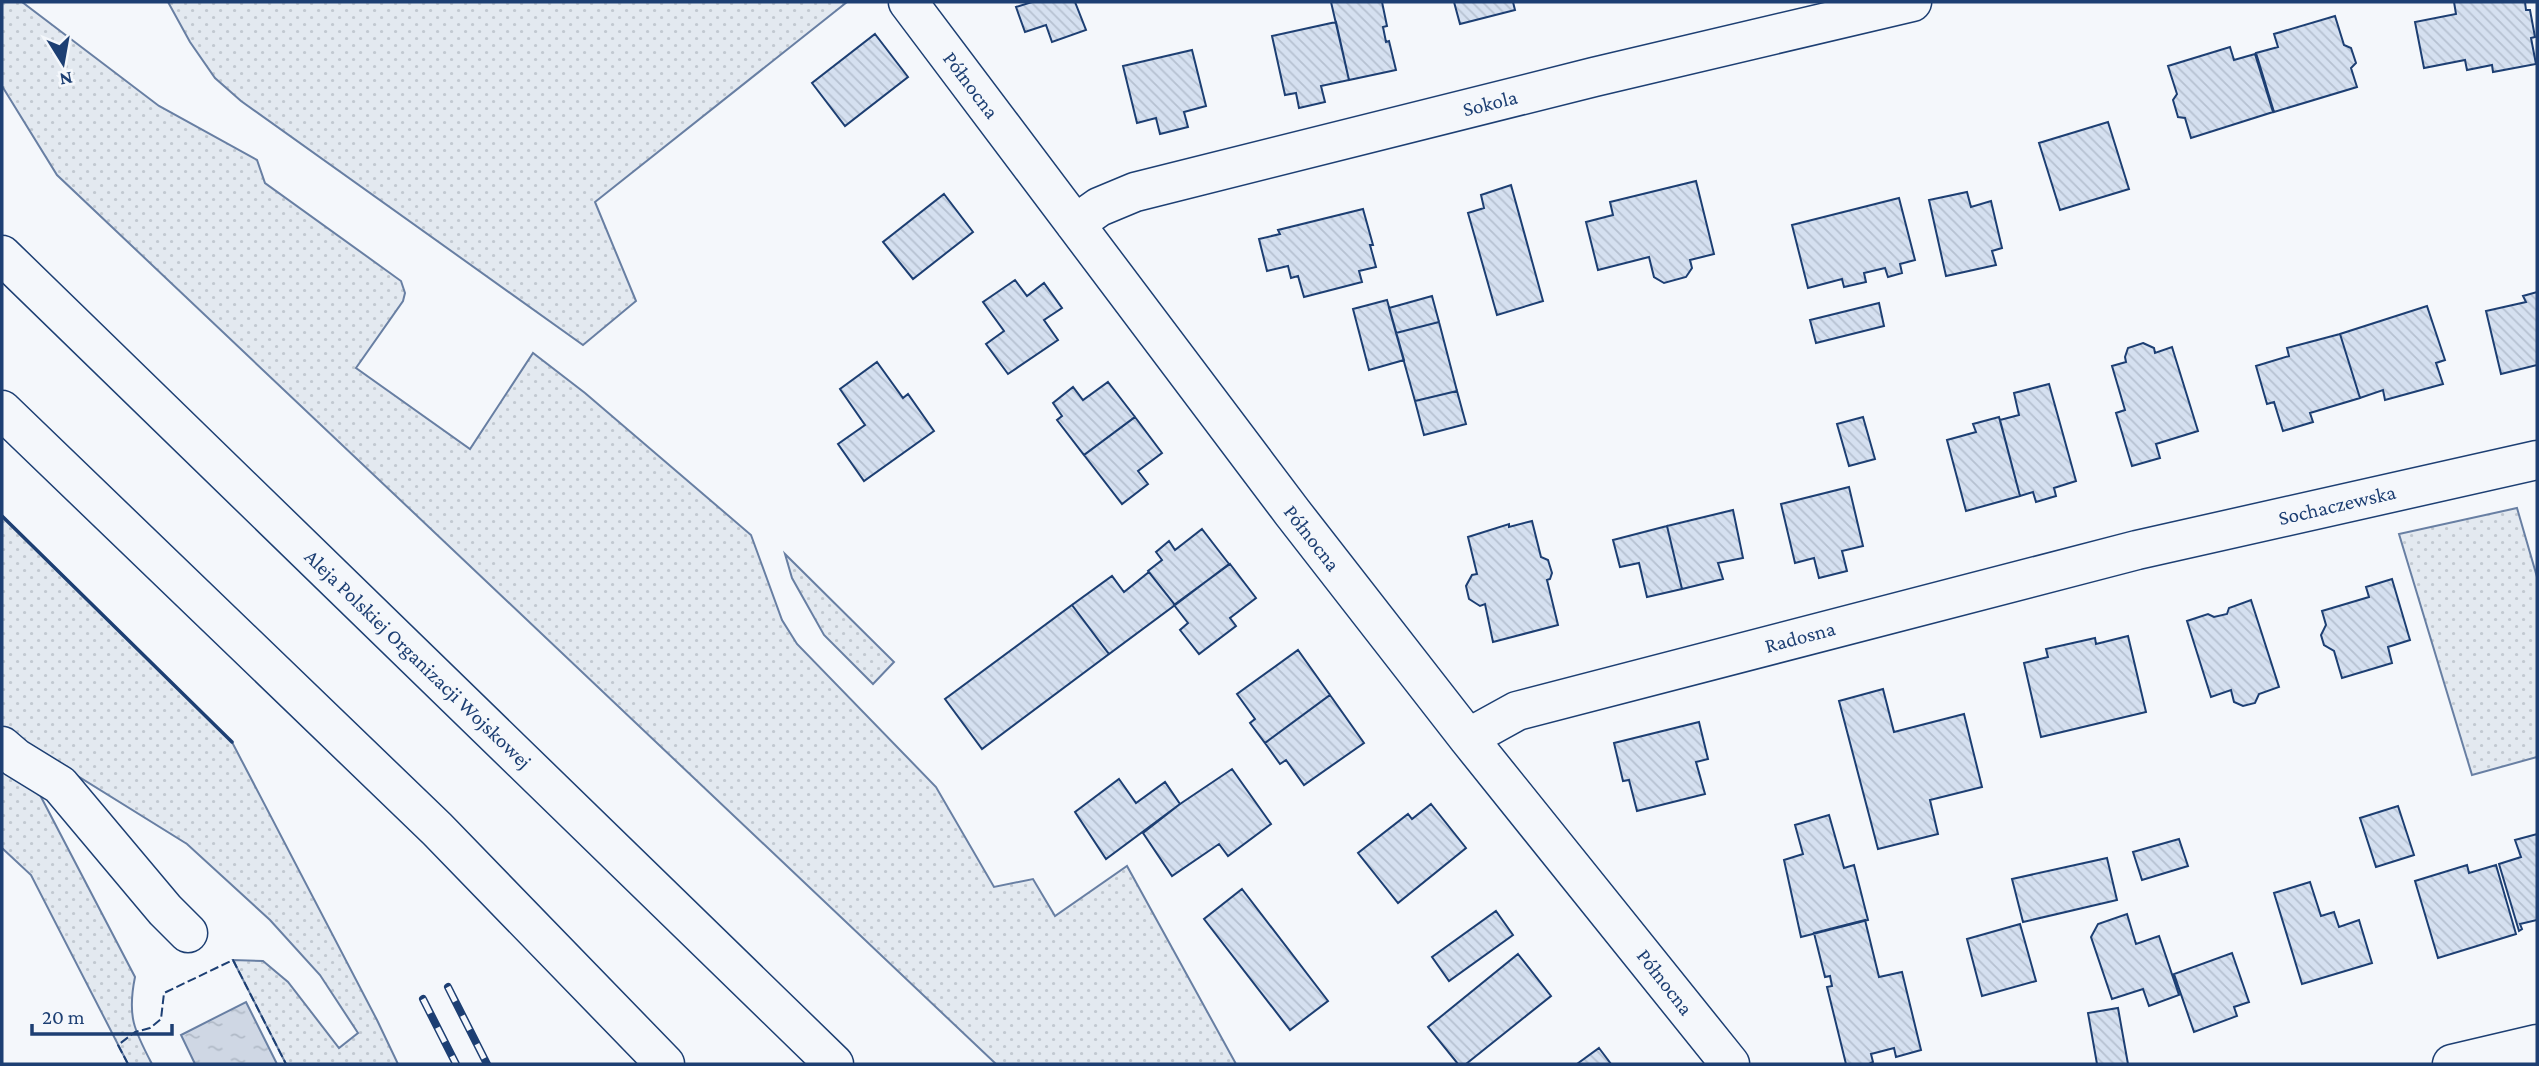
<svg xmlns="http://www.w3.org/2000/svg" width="2539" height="1066" viewBox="0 0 2539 1066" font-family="'Crimson Pro',serif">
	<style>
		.grass { fill: url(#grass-dots); stroke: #687fa3; stroke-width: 2 }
		.water { fill: url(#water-ripples); stroke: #687fa3; stroke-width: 2 }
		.building { fill: url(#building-back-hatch); stroke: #1d3f73; stroke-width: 2 }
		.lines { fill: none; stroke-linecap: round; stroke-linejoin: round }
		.minor-casing { stroke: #1d3f73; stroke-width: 41 }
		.highway-casing { stroke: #1d3f73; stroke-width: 41 }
		.minor { stroke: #f4f7fb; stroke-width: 38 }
		.highway { stroke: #f4f7fb; stroke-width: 38 }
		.rail-casing { stroke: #1d3f73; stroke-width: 8 }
		.rail { stroke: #f4f7fb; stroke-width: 5; stroke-dasharray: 16; stroke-linecap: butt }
		.fence { stroke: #1d3f73; stroke-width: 2; stroke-dasharray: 9 3.5; stroke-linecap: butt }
		.wall { stroke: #1d3f73; stroke-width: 3.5 }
		.labels { text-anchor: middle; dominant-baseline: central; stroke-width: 5; stroke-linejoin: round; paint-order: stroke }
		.street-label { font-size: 21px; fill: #1d3f73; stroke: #f4f7fb }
	</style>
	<defs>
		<pattern id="grass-dots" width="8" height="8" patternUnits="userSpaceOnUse" patternTransform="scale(1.75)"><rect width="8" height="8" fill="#e3e9f0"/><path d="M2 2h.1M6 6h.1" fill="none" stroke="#c2c9d1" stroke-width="1.8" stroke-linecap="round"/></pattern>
		<pattern id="water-ripples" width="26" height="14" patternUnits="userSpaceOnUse" patternTransform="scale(1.75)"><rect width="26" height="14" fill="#cfd7e4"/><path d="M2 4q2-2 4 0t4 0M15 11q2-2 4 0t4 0" fill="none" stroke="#b1bac7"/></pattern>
		<pattern id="building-back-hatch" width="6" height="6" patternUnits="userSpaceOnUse" patternTransform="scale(1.75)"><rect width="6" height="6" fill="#d5e0f0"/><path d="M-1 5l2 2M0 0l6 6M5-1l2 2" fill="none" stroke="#b6c1d1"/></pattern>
	</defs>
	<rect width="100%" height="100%" fill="#f4f7fb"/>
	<path class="grass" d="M2 2H22L159 106 257 160 265 183 401 281 405 293 403 301 356 368 470 449 533 353 585 393 751 535 782 620 797 644 936 787 994 887 1033 879 1055 916 1127 866 1236 1064H996L57 175 2 86Z
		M168 2H847L595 202 636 301 583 345 241 101 215 78 190 42Z
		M2517 508 2537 577V757L2472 775 2399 534Z
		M2 516 232 742 377 1020 398 1064H286L233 960 263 961 288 982 339 1048 358 1033 320 975 270 920 187 844 2 729Z
		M785 554 894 662 873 684 824 635 792 578Z
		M2 767 40 795 135 977C127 1016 134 1030 152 1064H128L31 875 2 848Z"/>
	<path class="water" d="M246 1002 277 1064H195L181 1035Z"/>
	<path class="building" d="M1032 2H1075L1086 30 1052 42 1046 25 1025 32 1016 7Z
		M1331 2H1382L1387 26 1383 27 1386 42 1389 41 1396 70 1349 80Z
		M1454 2H1513L1515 10 1460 24Z
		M2454 2H2525L2526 10H2530L2535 37 2531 38 2536 64 2493 72 2492 65 2467 70 2465 60 2424 68 2415 22 2456 14Z
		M2335 16 2344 45 2351 48 2356 63 2351 68 2357 87 2274 112 2256 53 2278 47 2274 34Z
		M1336 22 1349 80 1321 86 1325 102 1299 108 1296 93 1285 95 1272 36Z
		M875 34 908 77 845 126 812 83Z
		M2230 47 2234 60 2255 54 2273 112 2191 138 2185 118 2178 117 2173 100 2177 94 2168 66Z
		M1192 50 1206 106 1184 112 1188 127 1160 134 1156 118 1137 123 1123 66Z
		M2108 122 2129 189 2060 210 2039 143Z
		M1696 181 1714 254 1690 260 1692 268 1686 277 1664 283 1654 277 1649 257 1598 270 1586 222 1613 215 1610 202Z
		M1511 185 1543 301 1497 315 1468 213 1484 208 1481 195Z
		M1967 192 1971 207 1991 201 2002 248 1992 251 1996 265 1946 276 1929 200Z
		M944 194 973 232 913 279 883 242Z
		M1899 198 1915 260 1900 264 1902 273 1888 277 1885 268 1864 273 1866 282 1844 287 1842 279 1808 288 1792 225Z
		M1363 209 1373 245H1370L1376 267 1359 271 1362 282 1304 297 1298 276 1291 278 1288 266 1267 271 1259 239 1280 234 1278 230Z
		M1015 280 1027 296 1044 283 1062 308 1044 320 1058 340 1008 374 986 344 1004 331 983 302Z
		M2537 292V365L2501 374 2486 311 2526 302 2523 296Z
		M1432 296 1439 322 1396 333 1389 308Z
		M1387 300 1404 360 1369 370 1353 309Z
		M1879 303 1884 326 1816 343 1810 320Z
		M2427 306 2445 360 2436 363 2443 384 2385 400 2383 390 2360 398 2340 334Z
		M1439 322 1457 391 1415 401 1396 333Z
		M2340 334 2360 398 2310 413 2313 422 2283 431 2274 402 2267 404 2256 366 2289 356 2287 348Z
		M2143 343 2154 348 2155 353 2172 347 2198 431 2156 444 2160 458 2132 466 2116 413 2125 410 2112 366 2126 362 2125 357 2128 348Z
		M877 362 903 398 908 394 934 431 864 481 838 444 865 425 840 389Z
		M1108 382 1135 417 1084 455 1057 420 1062 416 1053 403 1073 387 1083 400Z
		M2049 384 2076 481 2054 488 2056 496 2036 502 2033 492 2020 496 2000 420 2019 415 2014 393Z
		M1457 391 1466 424 1424 435 1415 401Z
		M1135 417 1162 453 1138 471 1148 484 1122 504 1084 455Z
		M1863 417 1875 459 1849 466 1837 424Z
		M1999 417 2020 496 1966 511 1947 440 1976 432 1973 424Z
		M1849 487 1863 546 1842 551 1847 571 1819 578 1814 558 1795 563 1781 504Z
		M1733 510 1743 558 1718 563 1723 579 1682 589 1667 526Z
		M1532 521 1541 557 1548 560 1552 573 1550 579 1547 580 1558 625 1493 642 1485 604 1480 606 1469 599 1466 586 1472 575 1477 574 1468 537 1509 524V527Z
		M1667 526 1682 589 1647 597 1639 563 1620 567 1613 540Z
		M1202 529 1229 564 1175 605 1148 571 1162 560 1156 552 1169 541 1175 550Z
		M1230 564 1256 598 1230 618 1236 626 1199 654 1180 630 1188 623 1174 605Z
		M1149 572 1175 605 1109 654 1072 605 1112 576 1124 592Z
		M2392 579 2410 640 2388 647 2392 663 2342 678 2334 651 2324 645 2321 635 2326 625 2322 611 2369 597 2366 587Z
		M2251 600 2279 687 2259 694 2255 703 2243 706 2234 702 2231 690 2211 697 2187 621 2208 614 2214 617 2227 614 2229 608Z
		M1072 605 1109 654 982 749 945 699Z
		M2128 636 2146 712 2041 737 2024 663 2048 657 2046 649 2095 638 2096 644Z
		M1298 650 1330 695 1265 743 1250 723 1255 719 1237 694Z
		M1883 689 1894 732 1964 714 1982 787 1930 800 1938 834 1878 849 1839 701Z
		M1330 695 1364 743 1304 785 1286 760 1280 764 1265 743Z
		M1699 722 1708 759 1696 762 1705 794 1637 811 1629 780 1623 781 1614 743Z
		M1232 769 1271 824 1228 856 1219 844 1172 876 1143 833 1180 804Z
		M1119 779 1136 803 1165 782 1180 804 1106 859 1075 812Z
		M1431 804 1466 848 1398 903 1358 853 1408 814 1412 819Z
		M2398 806 2414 855 2376 867 2360 818Z
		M1829 815 1844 868 1854 865 1868 920 1801 937 1784 860 1803 854 1795 825Z
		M2537 834V920L2520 924 2522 929 2519 931 2499 864 2521 857 2515 840Z
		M2179 839 2188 866 2142 880 2133 852Z
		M2107 858 2117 900 2023 922 2012 879Z
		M2467 865 2469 873 2496 865 2516 934 2438 958 2415 881Z
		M2310 882 2321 916 2334 912 2339 927 2359 920 2372 963 2302 984 2274 893Z
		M1242 889 1328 1001 1290 1030 1204 919Z
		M1496 911 1513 935 1449 981 1432 957Z
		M2127 914 2136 944 2159 936 2179 995 2149 1006 2143 989 2112 999 2091 937 2098 924Z
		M1865 920 1879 977 1902 972 1921 1050 1896 1057 1894 1048 1871 1054 1873 1062 1869 1064H1846L1827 987 1832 986 1830 976 1825 977 1814 933Z
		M2020 924 2036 981 1982 996 1967 939Z
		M2232 953 2249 1002 2234 1007 2237 1016 2194 1032 2174 974Z
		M1518 954 1551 996 1466 1064H1458L1428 1027Z
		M2118 1008 2128 1064H2097L2088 1013Z
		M1599 1048 1611 1064H1577Z"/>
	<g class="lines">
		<g class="minor-casing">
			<path id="minor" d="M908 2 1292 512 1468 738 1730 1064
				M1075 224 1099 207 1135 192 1594 77 1912 2
				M1468 738 1517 711 2137 550 2537 460
				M2 746 16 758 60 785 165 910 188 933
				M2452 1064 2537 1044"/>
		</g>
		<g class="highway-casing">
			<path id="highway" d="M2 255 834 1064
				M2 410 437 829 665 1064"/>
		</g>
		<use href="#minor" class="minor"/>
		<use href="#highway" class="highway"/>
		<g class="rail-casing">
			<path id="rail" d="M448 987 487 1064
				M423 999 456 1064"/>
		</g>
		<use href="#rail" class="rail"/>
		<path class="fence" d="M128 1064 118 1045 135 1032 150 1028 161 1019 164 993 233 960 286 1064"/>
		<path class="wall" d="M2 516 232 742"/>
	</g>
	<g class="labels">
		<g class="street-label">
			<text transform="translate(971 85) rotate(53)">Północna</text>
			<text transform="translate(1490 103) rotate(-14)">Sokola</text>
			<text transform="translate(2337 505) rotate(-13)">Sochaczewska</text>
			<text transform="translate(1312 538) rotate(52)">Północna</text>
			<text transform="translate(1800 637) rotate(-15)">Radosna</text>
			<text transform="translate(418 659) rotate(44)">Aleja Polskiej Organizacji Wojskowej</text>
			<text transform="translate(1665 982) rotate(52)">Północna</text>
		</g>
	</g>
	<rect width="2539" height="1066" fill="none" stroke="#1d3f73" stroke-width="7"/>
	<g transform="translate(63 63) rotate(169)" stroke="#f4f7fb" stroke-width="5" paint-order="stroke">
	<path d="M0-5L12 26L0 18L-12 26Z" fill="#1d3f73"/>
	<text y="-10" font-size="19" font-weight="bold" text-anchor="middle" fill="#1d3f73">N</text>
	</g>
	<path d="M32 1024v10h140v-10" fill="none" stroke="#1d3f73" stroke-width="3.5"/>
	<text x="42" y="1024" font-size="21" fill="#1d3f73" stroke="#f4f7fb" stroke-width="5" paint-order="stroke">20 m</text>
</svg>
